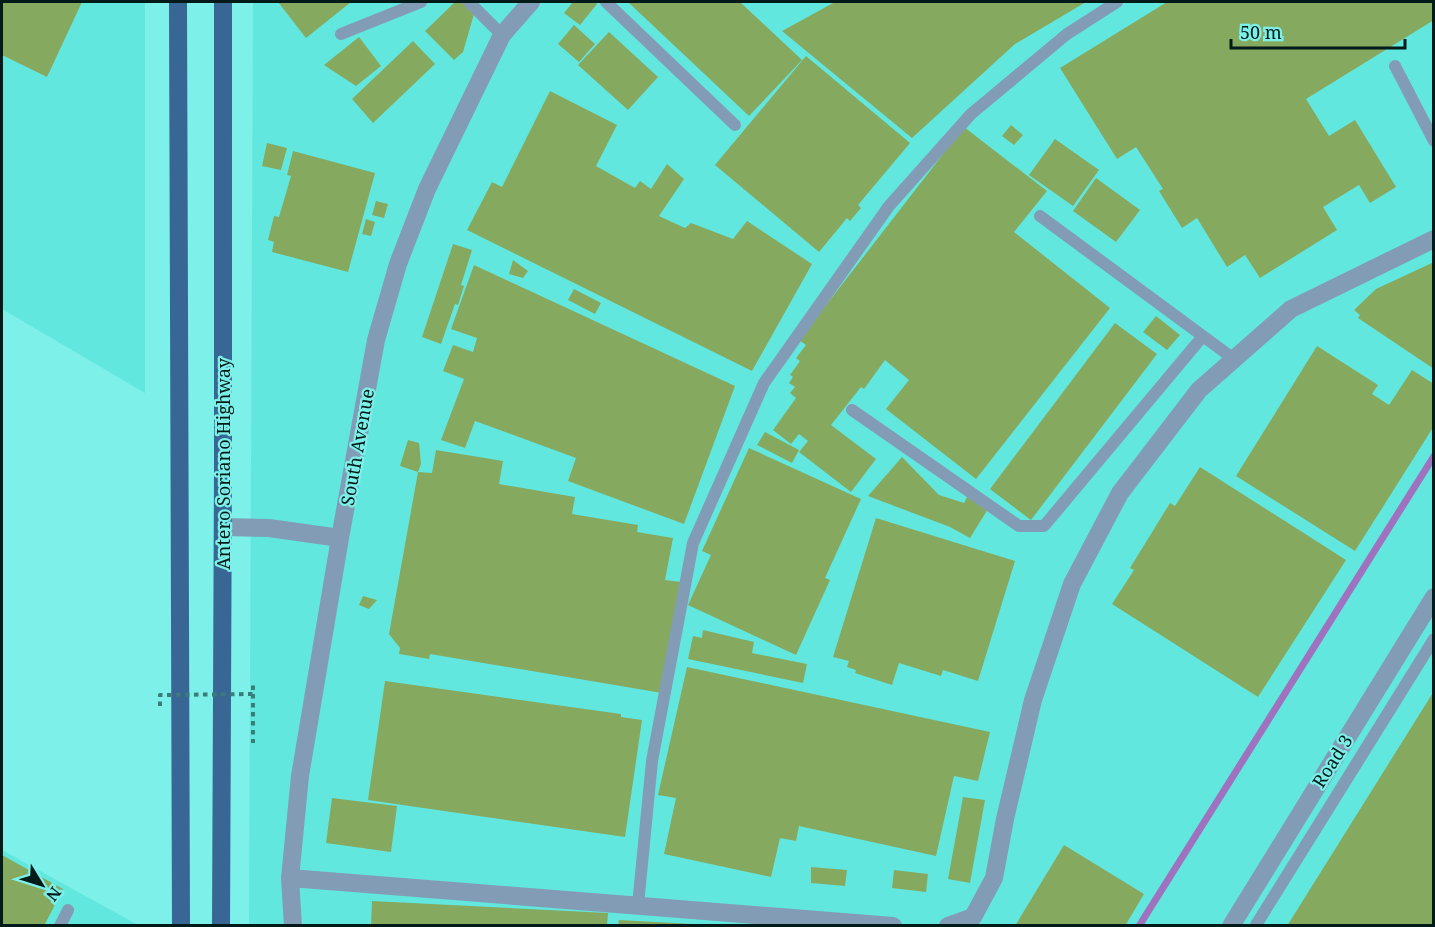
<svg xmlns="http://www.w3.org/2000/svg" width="1435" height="927" viewBox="0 0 1435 927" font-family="'Noto Serif',serif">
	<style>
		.built { fill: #62e7df }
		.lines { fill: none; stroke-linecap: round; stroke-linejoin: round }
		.stream { stroke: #9f72c0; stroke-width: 7 }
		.building { fill: #86a960 }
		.path { stroke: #3a7c78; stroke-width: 4; stroke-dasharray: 4.5 4.5; stroke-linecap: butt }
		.service { stroke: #839cb6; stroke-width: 12 }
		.minor { stroke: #839cb6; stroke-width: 18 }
		.primary { stroke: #386796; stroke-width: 18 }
		.path-bridge { stroke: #3a7c78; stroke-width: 4; stroke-dasharray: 4.5 4.5; stroke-linecap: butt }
		.labels { text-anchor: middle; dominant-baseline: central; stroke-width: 4.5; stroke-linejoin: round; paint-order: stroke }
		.street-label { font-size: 18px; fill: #021b19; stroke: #7cf0e9 }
	</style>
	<rect width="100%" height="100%" fill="#7cf0e9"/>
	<path class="built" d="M2 2H145V393L2 309Z
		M253 2H1433V925L249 926Z
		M2 850 138 925H2Z"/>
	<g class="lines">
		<path class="stream" d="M1139 926 1434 456"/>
	</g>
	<path class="building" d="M2 2H82L47 77 2 55Z
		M278 2H351L306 38Z
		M455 2H462L474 14 463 52 454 60 425 31Z
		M573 2H595L597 4 580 25 564 13Z
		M628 2H740L802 60 749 116Z
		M835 2H1086L1015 44 912 138 782 31Z
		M1167 2H1434V20L1306 99 1329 136 1355 120 1396 187 1370 203 1359 185 1323 207 1337 230 1260 278 1245 255 1227 267 1197 218 1182 228 1159 191 1163 189 1136 147 1117 159 1060 68Z
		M574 25 595 44 579 62 558 44Z
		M609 32 658 77 628 110 578 65Z
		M359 37 381 66 356 86 324 65Z
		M413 41 435 64 373 123 352 99Z
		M806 56 910 143 858 205 861 208 850 221 847 218 819 252 715 165Z
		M550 91 617 125 596 166 635 188 640 181 651 189 667 164 684 179 659 216 685 228 691 223 733 239 747 221 812 264 752 371 467 230 492 182 502 187Z
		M1011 125 1023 135 1014 145 1002 136Z
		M964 127 1047 191 1014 232 1110 308 976 479 886 409 909 380 885 360 864 389 861 387 831 425 876 459 851 492 799 452 808 441 799 434 791 444 773 430 796 398 790 393 795 387 789 383 793 377 790 375 800 361 796 358 806 345 799 340Z
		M1055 139 1099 170 1073 206 1029 175Z
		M267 143 287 148 281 170 262 166Z
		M293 151 375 173 348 272 272 252 274 242 268 240 274 216 279 217 291 176 287 175Z
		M1096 178 1140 210 1116 242 1073 211Z
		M376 201 388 204 384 218 372 215Z
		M366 219 375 222 371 236 362 234Z
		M453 244 472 250 461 285 464 286 458 305 455 304 441 344 422 337Z
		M513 260 528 271 523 278 509 274Z
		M1434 262V369L1358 318 1360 315 1354 310 1376 289Z
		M474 265 735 386 684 524 568 481 576 458 475 421 465 448 441 440 464 379 443 371 453 345 473 352 477 338 451 329Z
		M574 289 601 303 595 314 568 300Z
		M1156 316 1180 335 1167 350 1143 332Z
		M1115 323 1157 354 1031 520 990 489Z
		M1317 346 1378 385 1372 394 1389 405 1412 370 1434 384V426L1355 551 1236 476Z
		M765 432 799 450 792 463 757 445Z
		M408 440 419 443 421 464 418 472 432 473 436 450 503 461 499 484 575 497 572 514 638 525 637 532 673 538 665 580 681 582 662 693 430 654 429 659 399 654 400 648 389 634 418 472 400 466Z
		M749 448 861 499 825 578 830 580 796 655 688 605 711 555 702 551Z
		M902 457 939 495 964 503 967 497 988 509 970 538 950 527 868 496Z
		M1200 467 1346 560 1258 697 1112 604 1134 570 1130 568 1170 503 1175 506Z
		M876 518 1015 561 978 681 943 670 941 676 899 663 892 685 855 673 856 670 847 667 849 661 833 657Z
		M363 596 377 600 369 609 359 605Z
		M703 630 754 642 752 653 807 664 803 683 688 659 693 636 702 638Z
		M687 667 990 732 978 781 954 776 936 856 799 826 796 841 780 838 771 877 664 854 676 798 658 795Z
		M385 681 621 714V717L642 720 625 837 368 800Z
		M1434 691V926H1287Z
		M963 797 985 800 970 883 948 879Z
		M332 798 397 806 391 852 326 843Z
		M1064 845 1144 894 1125 926H1015Z
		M2 855 63 889 44 926H2Z
		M811 867 847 870 845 886 811 883Z
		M894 870 928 874 926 892 892 888Z
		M372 901 608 913 607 926H371Z
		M619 920 693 924V926H618Z"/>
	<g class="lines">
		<path class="path" d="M253 694V743"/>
		<path class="service" d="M469 2 502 35
			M606 2 735 125
			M341 34 421 2
			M1395 66 1434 141
			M1040 216 1234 359
			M852 410 1019 526H1044L1203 336
			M638 905 652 761 693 543 764 383 889 206 971 114 1067 34 1117 2
			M1256 925 1434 639
			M60 926 68 910"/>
		<path class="minor" d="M223 527 269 528 340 538
			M290 878 893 926
			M293 926 290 878 300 776 340 538 376 340 398 264 427 189 502 35 531 2
			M948 926 973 917 994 878 1005 819 1033 700 1072 584 1120 493 1199 390 1291 309 1434 239
			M1231 926 1434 597"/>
		<path class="primary" d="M178 2 181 926
			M221 926 223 469V2"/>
		<path class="path-bridge" d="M160 706V695L253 694V683"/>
	</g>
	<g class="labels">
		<g class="street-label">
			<text transform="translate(357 447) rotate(-80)">South Avenue</text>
			<text transform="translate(223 464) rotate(-90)">Antero Soriano Highway</text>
			<text transform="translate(1332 761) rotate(-58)">Road 3</text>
		</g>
	</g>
	<rect width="1435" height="927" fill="none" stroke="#021b19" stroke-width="6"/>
	<g transform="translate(42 885) rotate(128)" stroke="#7cf0e9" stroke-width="4.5" paint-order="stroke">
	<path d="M0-4.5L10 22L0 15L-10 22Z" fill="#021b19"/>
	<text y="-9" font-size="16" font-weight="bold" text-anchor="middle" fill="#021b19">N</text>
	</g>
	<path d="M1231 39v9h174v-9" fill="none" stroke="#021b19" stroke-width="3"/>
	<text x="1240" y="39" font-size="18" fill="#021b19" stroke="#7cf0e9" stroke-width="4.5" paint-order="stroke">50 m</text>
</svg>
